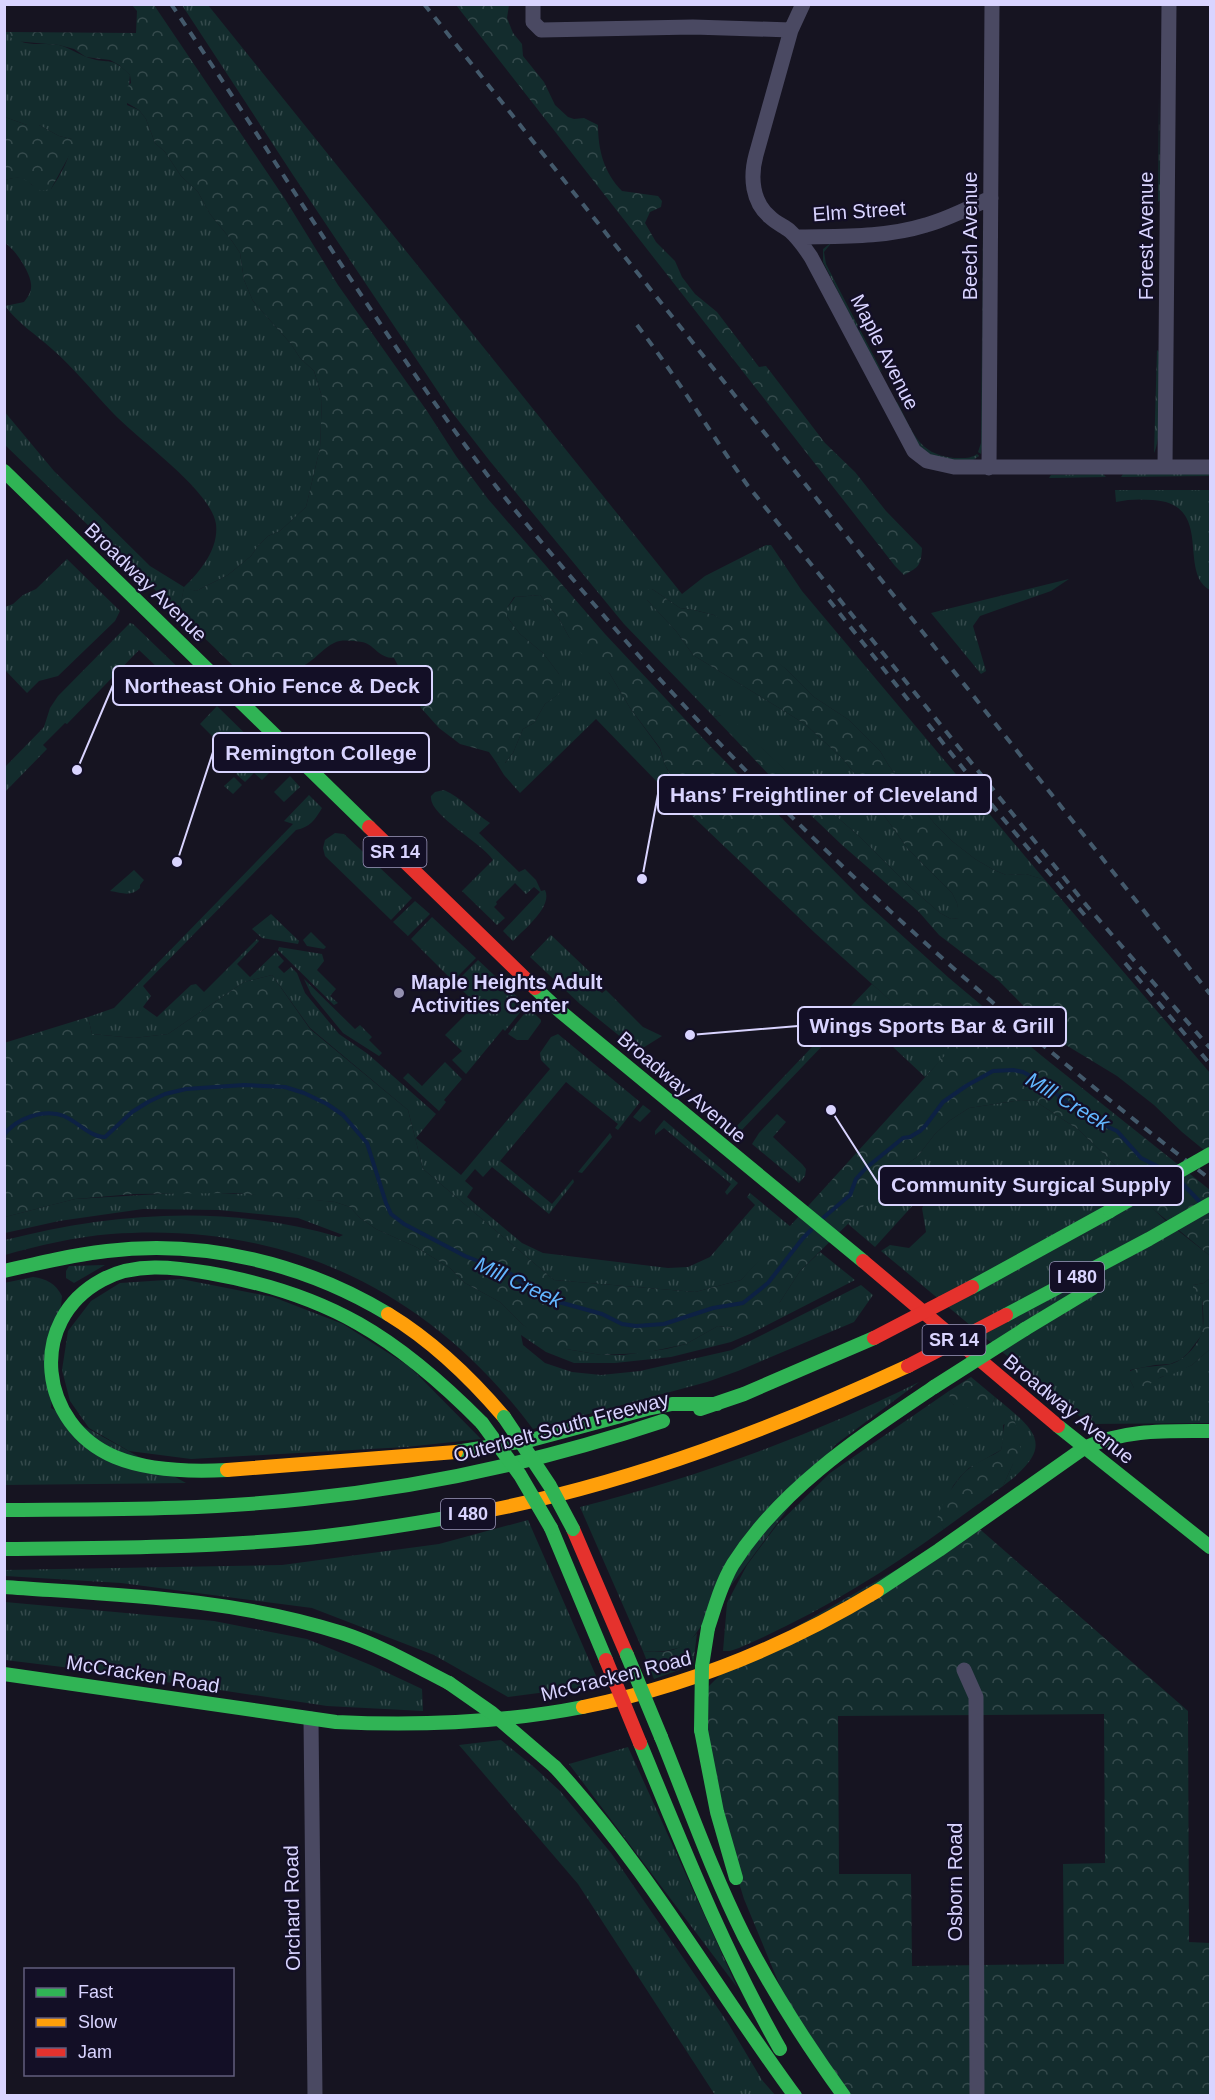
<svg xmlns="http://www.w3.org/2000/svg" width="1215" height="2100" viewBox="0 0 1215 2100" font-family="Helvetica,sans-serif">
	<style>
		.grass { fill: url(#grass-tufts) }
		.forest { fill: url(#forest-crowns); fill-rule: evenodd }
		.lines { fill: none; stroke-linecap: round; stroke-linejoin: round }
		.stream { stroke: #0d2144; stroke-width: 4 }
		.street { stroke: #4a4962; stroke-width: 15 }
		.fast { stroke: #30b455; stroke-width: 14 }
		.slow { stroke: #ff9f0a; stroke-width: 14 }
		.jam { stroke: #e5322d; stroke-width: 14 }
		.rail { stroke: #43596b; stroke-width: 4; stroke-dasharray: 9 8; stroke-linecap: butt }
		.fast-bridge { stroke: #30b455; stroke-width: 14 }
		.jam-bridge { stroke: #e5322d; stroke-width: 14 }
		.poi-dot { fill: #9591b1; stroke: #130f26; stroke-width: 2 }
		.labels { text-anchor: middle; dominant-baseline: central; stroke-width: 4.5; stroke-linejoin: round; paint-order: stroke }
		.shield { fill: #130f26; stroke: #9e99be; stroke-width: 1.5 }
		.shield-label { font-size: 18px; font-weight: bold; fill: #d9d4ff }
		.street-label { font-size: 20px; fill: #d9d4ff; stroke: #130f26 }
		.poi-label { font-size: 20px; font-weight: bold; fill: #d9d4ff; stroke: #130f26; text-anchor: start }
		.water-label { font-size: 21px; font-style: italic; fill: #62b6ff; stroke: #130f26 }
		.leader { fill: none; stroke: #d9d4ff; stroke-width: 2 }
		.callout-dot { fill: #d9d4ff; stroke: #130f26; stroke-width: 2 }
		.callout { fill: #130f26; stroke: #d9d4ff; stroke-width: 2 }
		.callout-label { font-size: 21px; text-anchor: middle; font-weight: bold; fill: #d9d4ff }
	</style>
	<defs>
		<pattern id="grass-tufts" width="24" height="20" patternUnits="userSpaceOnUse" patternTransform="scale(1.5)"><rect width="24" height="20" fill="#132c2d"/><path d="M3 7l-1-3M5 7V3M7 7l1-3M15 17l-1-3M17 17v-4M19 17l1-3" fill="none" stroke="#354a4c"/></pattern>
		<pattern id="forest-crowns" width="20" height="18" patternUnits="userSpaceOnUse" patternTransform="scale(1.5)"><rect width="20" height="18" fill="#132c2d"/><path d="M2 6a3 3 0 1 1 6 0M12 15a3 3 0 1 1 6 0" fill="none" stroke="#354a4c"/></pattern>
	</defs>
	<rect width="100%" height="100%" fill="#161421"/>
	<path class="grass" d="M182 5H208L682 594 705 576 766 545H771L802 591 1045 880 1026 874 1006 875 994 870 975 859 952 841 935 824 889 766 880 751 849 720 814 697 786 669 714 615 694 610 680 608 652 589 647 600 676 631 693 655 805 724 842 758 868 790 883 814 908 849 952 893 957 903 960 918 951 919 940 913 910 887 860 837 815 798 727 716 721 715 714 717 624 624 489 460 451 411 293 175Z
		M5 32H10L9 35C14 37 20 42 26 43 36 45 47 43 59 45 70 48 78 54 89 58 111 65 110 55 130 75L127 105 139 110 146 119 155 143 165 152 181 176 198 192 210 214 232 241 240 253 244 280 253 301 291 344 300 358 314 371 322 397 320 448 306 507 280 531 268 536 258 546 251 556 228 575 196 591 184 588 179 613 5 445 4 411 54 471 150 566 184 587C200 572 219 549 216 524 211 490 138 440 112 412 92 391 74 368 52 349 34 333 20 325 5 306L24 302C28 297 32 291 31 284 30 272 15 249 5 243V180C16 177 24 175 32 185L51 189C61 174 71 157 72 139L59 136 39 125H27L5 117Z
		M1159 97 1160 200 1158 202Z
		M983 212 982 447 981 454 978 452 981 443Z
		M832 242 824 252 826 264 882 372 876 366 823 262V249Z
		M1157 350 1159 352C1159 374 1163 436 1154 453Z
		M897 402C913 431 917 454 954 458 963 458 970 459 977 454L979 456 973 460 959 461 931 455 920 447 895 403Z
		M1103 474 1106 477 1049 478 1051 475Z
		M1123 474H1210V476L1121 477Z
		M1210 490V590C1177 572 1215 504 1153 500 1140 499 1129 499 1116 502L1115 490Z
		M67 559 120 611 115 621 58 676 39 681 27 693 5 670V607L13 604 23 595 36 589Z
		M1069 579 1051 591 980 616 973 626 986 671 981 674 931 613Z
		M540 595 558 617 569 637 610 674 630 708 660 749 665 765 672 778 663 788 596 719 520 793 504 775 496 762 505 763 513 753 523 729 534 723 545 704 560 693 559 674 543 653 520 634 507 617V608L515 597Z
		M130 623 133 624 191 680 190 688 185 693 181 690 139 650 67 724 65 723 43 745 47 749 5 792V767L44 727 50 708 58 696Z
		M217 706 277 765 262 780 254 773 245 782 236 774 243 767 234 758 236 755 232 752 230 754 200 724Z
		M290 776 300 787 284 802 274 792Z
		M234 777 242 785 233 794 224 786Z
		M444 790C462 798 473 812 490 823L479 833 519 872 525 869 536 880 541 891 545 890C553 907 524 929 513 941L503 931 540 892 534 887 526 894 515 883 496 902 497 904 494 907 505 918 497 925 462 891 493 860C481 842 428 815 431 796L435 792Z
		M309 795 322 808C315 820 310 827 296 830L143 986 151 996 143 1007 157 1017 191 985 196 984 204 992 257 939 259 941 237 964 250 977 276 952 284 961 278 967 284 973 291 967 297 973 305 993 339 1034 368 1054 436 1114 416 1138 461 1175 550 1069 541 1060 540 1053 551 1037 558 1034 640 1102 618 1130 615 1128 618 1124 566 1082 500 1161 552 1204 573 1179 574 1182 549 1214 492 1167 483 1177 475 1169 465 1181 473 1188 467 1197 522 1243 543 1253 668 1268 688 1267 710 1257 755 1205 747 1197 750 1193 791 1227 741 1280 695 1292 554 1280 423 1169 408 1110 310 1028 272 975 244 982 168 1034 134 1038 92 1034 88 1017 114 1008 293 824 284 821Z
		M335 833 344 834 412 898 391 920 325 856 323 848 325 840Z
		M134 870 144 880 140 885V888C130 897 123 893 110 891Z
		M415 901 430 914 408 936 393 922Z
		M271 914 299 941 298 944 262 938 252 929Z
		M432 917 476 958 453 981 411 939Z
		M311 932 326 947 324 949 307 946 303 940Z
		M551 935 594 976 589 982 602 993 606 990 643 1027 662 1036 638 1051 580 1004 530 957Z
		M279 947 322 954 324 961 317 970 336 989 330 996 338 1003 334 1005 278 950Z
		M478 960 526 1005 505 1031 503 1029 466 1074 452 1060 462 1051 445 1035 476 1004 455 983Z
		M304 979 355 1029 360 1025 372 1037 369 1040 382 1053 379 1056 343 1033 311 994Z
		M872 984 949 1052 925 1077 860 1016 830 1047 825 1043 739 1133 734 1129Z
		M529 1008 541 1020V1022L528 1040H517L508 1034Z
		M445 1062 462 1079 444 1100 446 1102 439 1111 403 1078 408 1073 422 1086Z
		M1021 1100 1035 1101 1079 1130 1114 1164 1133 1190 1167 1222 1209 1255 1210 1278 1204 1283 1193 1285 1194 1289 1202 1298 1203 1328 1201 1336 1188 1353 1180 1360 1170 1364 1155 1365 1130 1370V1380L1134 1388 1192 1365 1210 1349V1423L1089 1424 881 1251 890 1245 909 1248 926 1232 922 1208 929 1197 925 1192 875 1247 848 1224 882 1182 917 1157 935 1134 949 1121 969 1108Z
		M643 1105 651 1111 640 1122 633 1117Z
		M777 1114 786 1122 773 1137 802 1164 806 1169 805 1176 799 1183 752 1144 759 1133Z
		M664 1120 738 1183 727 1195 725 1192 731 1184 664 1128 655 1135V1131Z
		M610 1133 612 1137 582 1173 578 1172Z
		M193 1192 267 1195 335 1202 350 1207 360 1218 376 1229 416 1247 450 1268 465 1283 500 1302 523 1325 566 1349 601 1355H623L666 1349 686 1344 718 1326 732 1328 780 1302 800 1271 820 1252 855 1280 752 1333 731 1342 671 1357 615 1363H574L546 1352 521 1335 523 1345 545 1363 572 1372 601 1375 640 1371 732 1350 861 1285 873 1295 854 1322 738 1371 707 1382 533 1429C429 1290 285 1221 111 1234 75 1237 40 1245 5 1255V1240C114 1212 229 1204 339 1237L343 1235 298 1218 219 1210 143 1209 59 1221 5 1233V1217L75 1199Z
		M105 1265 74 1283 66 1278V1271L69 1266Z
		M33 1277C47 1279 55 1283 62 1296L51 1408 186 1483 5 1485 4 1283Z
		M181 1279 273 1297 343 1324 410 1367 481 1439 406 1447 191 1459 129 1451 89 1428 70 1401 62 1370 68 1331 91 1301 120 1283Z
		M919 1382 835 1445 688 1644C673 1651 659 1653 643 1651L580 1507C697 1477 811 1436 919 1382Z
		M949 1391 951 1402 954 1405 993 1403 995 1397C1038 1432 1056 1446 1003 1486L1020 1448 1014 1420 1003 1425 1004 1437 1001 1450 969 1468 960 1477 953 1486 938 1520 944 1529C879 1576 813 1616 739 1648L730 1651H723L727 1603 747 1565 777 1525 830 1473Z
		M528 1520 600 1685 508 1697 434 1655 312 1608 121 1583 5 1576 4 1570 282 1565 439 1544Z
		M5 1602 214 1621 307 1639 373 1666 422 1689 423 1711 327 1706 79 1669 5 1660Z
		M501 1740 534 1767 560 1791 611 1853 728 2023 762 2080 775 2095H715L578 1884 459 1745Z
		M628 1747 737 1987 569 1764Z"/>
	<path class="forest" d="M132 5H154L285 199 338 285 427 411 456 456 488 499 605 634 712 748 864 901 949 978 1042 1056 1210 1190V1259L1209 1255 1147 1204 1133 1190 1114 1164 1079 1130 1035 1101 1021 1100 969 1108 949 1121 935 1134 917 1157 882 1182 855 1217 800 1271 780 1302 767 1316 745 1327 732 1328 718 1326 686 1344 644 1353 601 1355 566 1349 547 1342 523 1325 500 1302 465 1283 450 1268 416 1247 376 1229 360 1218 350 1207 335 1202 233 1193 134 1194 75 1199 5 1217 4 1043 88 1017 92 1034 134 1038 168 1034 244 982 272 975 310 1029 408 1110 423 1169 554 1280 695 1292 741 1280 948 1052 815 933 663 788 672 777 665 765 660 748 630 708 610 674 581 653 569 637 558 617 540 595 514 597 507 608V617L520 634 543 653 559 674 562 680V689L559 694 545 704 534 723 523 729 513 753 504 764 496 762 489 752 460 744 439 728 421 708 410 681 402 673 394 658C378 658 374 644 362 642 354 641 341 639 334 643 325 647 317 657 308 663 293 673 272 679 265 697L179 613 184 587 196 591 228 575 251 556 258 546 268 536 280 531 306 507 320 448 322 397 314 371 300 358 291 344 253 301 244 280 240 253 232 241 210 214 198 192 181 176 165 152 155 143 146 119 139 110 122 100 125 89 131 83 130 75 119 65 110 60 86 57 74 49 59 45 14 41 9 35 10 32 136 33 137 11Z
		M456 5H509L507 18 513 33 522 44 523 56 544 82 555 105 568 117 574 119 584 118 598 125C598 150 604 173 622 191L658 196 662 201 661 207 650 212 645 223 656 242 675 261 682 277 695 294 717 312 759 367 766 366 825 443 855 472 886 511 922 548C921 566 919 567 904 575L895 566Z
		M5 117 27 125H39L59 136 72 139 76 143 51 189 41 191C24 181 26 174 5 180Z
		M652 589 680 608 694 610 714 615 749 638 786 669 814 697 849 720 880 751 889 766 935 824 952 841 975 859 994 870 1006 875 1026 874 1045 880 1210 1073V1155L1182 1132 1154 1105 1117 1076 1056 1039 998 980 939 935 919 912 842 845 774 780 714 717 721 715H727L815 798 860 837 910 887 940 913 951 919 959 918 957 903 952 893 908 849 883 814 868 790 842 758 805 724 693 655 676 631 647 600 642 591Z
		M1210 1278V1349L1192 1365 1173 1374 1161 1377 1140 1390 1134 1388 1130 1380V1371C1145 1365 1158 1367 1171 1364 1183 1361 1197 1346 1201 1335 1205 1326 1203 1308 1202 1298L1193 1289V1285L1204 1283Z
		M971 1377 995 1397 993 1403C985 1408 962 1409 954 1405 949 1403 950 1396 949 1391Z
		M1007 1418 1014 1420C1018 1430 1020 1444 1021 1456L1013 1464 1003 1486 944 1529 937 1520C940 1504 958 1476 971 1467 980 1460 991 1457 1001 1450 1004 1439 1002 1427 1007 1418Z
		M975 1525 1188 1711 1189 1942 1210 1943V2095H844L799 2032 744 1899 717 1812 700 1695 732 1663ZM1104 1714 1105 1863 1063 1864 1064 1964 912 1966 911 1874H839L838 1716Z
		M697 1633 693 1665 654 1679 643 1651C666 1654 682 1651 697 1633Z"/>
	<g class="lines">
		<path class="stream" d="M4 1135C15 1119 44 1108 64 1116 78 1122 90 1137 105 1137L132 1112 148 1102 165 1094 186 1089 244 1085 285 1087 304 1093 327 1104 343 1115 367 1143 386 1203 391 1214 404 1224 465 1256 511 1274 529 1288 548 1299 602 1314 622 1324 636 1326 664 1324 713 1308 743 1303 768 1283 803 1238 811 1230
			M1181 1182 1199 1201
			M823 1218 850 1195 856 1179 866 1168 903 1138 910 1137 920 1131 926 1125 943 1102 966 1086 993 1071 1013 1070 1023 1072 1038 1080 1086 1117 1117 1131 1141 1158 1163 1169"/>
		<path class="street" d="M533 4V22L541 30 693 27 791 30
			M803 4 791 30 756 155C750 177 752 202 770 217 776 223 784 226 790 231 799 239 805 248 811 257L914 451 927 461 954 467H1210
			M796 237C839 236 884 238 926 225 948 219 970 207 991 198
			M1165 467 1169 4
			M989 468 992 4
			M964 1670 976 1697 977 2096
			M311 1719 315 2096"/>
		<path class="fast" d="M4 471 369 827
			M535 988 561 1012 863 1261
			M4 1271C38 1263 72 1255 107 1251 205 1239 305 1264 388 1314
			M972 1287 1110 1211
			M1006 1315 1149 1239 1210 1204
			M1025 1329 1093 1288
			M700 1409 744 1394 874 1338
			M1058 1426 1210 1547
			M456 1452 531 1440 647 1409 672 1404H717
			M227 1470C190 1472 149 1471 115 1457 39 1425 26 1321 102 1280 134 1262 174 1267 209 1273 329 1294 397 1337 482 1423
			M4 1510C104 1509 205 1510 304 1499 424 1487 549 1459 663 1421
			M551 1528 606 1660
			M4 1549C101 1548 199 1548 296 1539 362 1533 426 1522 491 1510
			M4 1587C117 1595 233 1598 342 1633 379 1645 414 1665 449 1683
			M877 1591 939 1550 1084 1448C1124 1429 1166 1431 1210 1431
			M708 1628C715 1607 721 1584 733 1564 782 1487 860 1437 934 1387
			M4 1674 336 1722C420 1726 501 1723 583 1707
			M701 1730 717 1812 736 1878
			M661 1737C688 1804 712 1872 744 1936 773 1992 807 2045 844 2096
			M640 1743C683 1847 724 1951 780 2049
			M555 1767C648 1868 714 1986 795 2096"/>
		<path class="slow" d="M388 1314C434 1342 470 1377 504 1417
			M227 1470 456 1452
			M491 1510C636 1481 774 1428 908 1366
			M583 1707C688 1686 786 1646 877 1591"/>
		<path class="jam" d="M369 827 535 988
			M863 1261 1058 1426
			M573 1529 627 1655"/>
		<path class="rail" d="M171 4C280 164 377 331 495 485 521 518 548 550 576 583 764 807 978 1001 1210 1179
			M424 4 1210 994
			M637 325C677 377 710 433 748 486L1087 906 1210 1048
			M829 600 913 706
			M928 724 1000 815 1088 919
			M1125 963 1210 1064"/>
		<path class="fast-bridge" d="M1110 1211 1210 1154
			M934 1387 1025 1329
			M504 1417 550 1486 573 1529
			M482 1423 520 1475 551 1528
			M627 1655 661 1737
			M449 1683 492 1713 555 1767
			M701 1730 702 1666 708 1628"/>
		<path class="jam-bridge" d="M874 1338 972 1287
			M908 1366 1006 1315
			M606 1660 640 1743"/>
	</g>
	<circle class="poi-dot" cx="399" cy="993" r="6"/>
	<g class="labels">
		<g class="shield">
			<rect x="363.5" y="837" width="63" height="30" rx="4.5"/>
			<rect x="1050" y="1262" width="54" height="30" rx="4.5"/>
			<rect x="922.5" y="1325" width="63" height="30" rx="4.5"/>
			<rect x="441" y="1499" width="54" height="30" rx="4.5"/>
		</g>
		<g class="shield-label">
			<text x="395" y="852">SR 14</text>
			<text x="1077" y="1277">I 480</text>
			<text x="954" y="1340">SR 14</text>
			<text x="468" y="1514">I 480</text>
		</g>
		<g class="street-label">
			<text transform="translate(859 211) rotate(-4)">Elm Street</text>
			<text transform="translate(970 236) rotate(-90)">Beech Avenue</text>
			<text transform="translate(1146 236) rotate(-90)">Forest Avenue</text>
			<text transform="translate(885 352) rotate(63)">Maple Avenue</text>
			<text transform="translate(146 582) rotate(44)">Broadway Avenue</text>
			<text transform="translate(682 1087) rotate(40)">Broadway Avenue</text>
			<text transform="translate(1069 1409) rotate(39)">Broadway Avenue</text>
			<text transform="translate(561 1427) rotate(-15)">Outerbelt South Freeway</text>
			<text transform="translate(143 1674) rotate(9)">McCracken Road</text>
			<text transform="translate(616 1676) rotate(-14)">McCracken Road</text>
			<text transform="translate(955 1882) rotate(-90)">Osborn Road</text>
			<text transform="translate(292 1908) rotate(-91)">Orchard Road</text>
		</g>
		<g class="poi-label">
			<text x="411" y="982">Maple Heights Adult<tspan x="411" dy="23">Activities Center</tspan></text>
		</g>
		<g class="water-label">
			<text transform="translate(1068 1101) rotate(31)">Mill Creek</text>
			<text transform="translate(519 1282) rotate(25)">Mill Creek</text>
		</g>
	</g>
	<path class="leader" d="M77 770L113 685M177 862L213 752M642 879L658 794M690 1035L798 1026M831 1110L879 1185"/>
	<g class="callout-dot">
		<circle cx="77" cy="770" r="6"/>
		<circle cx="177" cy="862" r="6"/>
		<circle cx="642" cy="879" r="6"/>
		<circle cx="690" cy="1035" r="6"/>
		<circle cx="831" cy="1110" r="6"/>
	</g>
	<g class="callout">
		<rect x="113" y="666" width="319" height="39" rx="6"/>
		<rect x="213" y="733" width="216" height="39" rx="6"/>
		<rect x="658" y="775" width="333" height="39" rx="6"/>
		<rect x="798" y="1007" width="268" height="39" rx="6"/>
		<rect x="879" y="1166" width="304" height="39" rx="6"/>
	</g>
	<g class="callout-label">
		<text x="272" y="693">Northeast Ohio Fence &amp; Deck</text>
		<text x="321" y="760">Remington College</text>
		<text x="824" y="802">Hans’ Freightliner of Cleveland</text>
		<text x="932" y="1033">Wings Sports Bar &amp; Grill</text>
		<text x="1031" y="1192">Community Surgical Supply</text>
	</g>
	<rect width="1215" height="2100" fill="none" stroke="#d9d4ff" stroke-width="12"/>
	<rect x="24" y="1968" width="210" height="108" fill="#130f26" stroke="#625e7d" stroke-width="1.5"/>
	<rect x="36" y="1988" width="30" height="9" fill="#30b455" stroke="#625e7d" stroke-width="1.5"/>
	<text x="78" y="1998" font-size="18" fill="#d9d4ff">Fast</text>
	<rect x="36" y="2018" width="30" height="9" fill="#ff9f0a" stroke="#625e7d" stroke-width="1.5"/>
	<text x="78" y="2028" font-size="18" fill="#d9d4ff">Slow</text>
	<rect x="36" y="2048" width="30" height="9" fill="#e5322d" stroke="#625e7d" stroke-width="1.5"/>
	<text x="78" y="2058" font-size="18" fill="#d9d4ff">Jam</text>
</svg>
